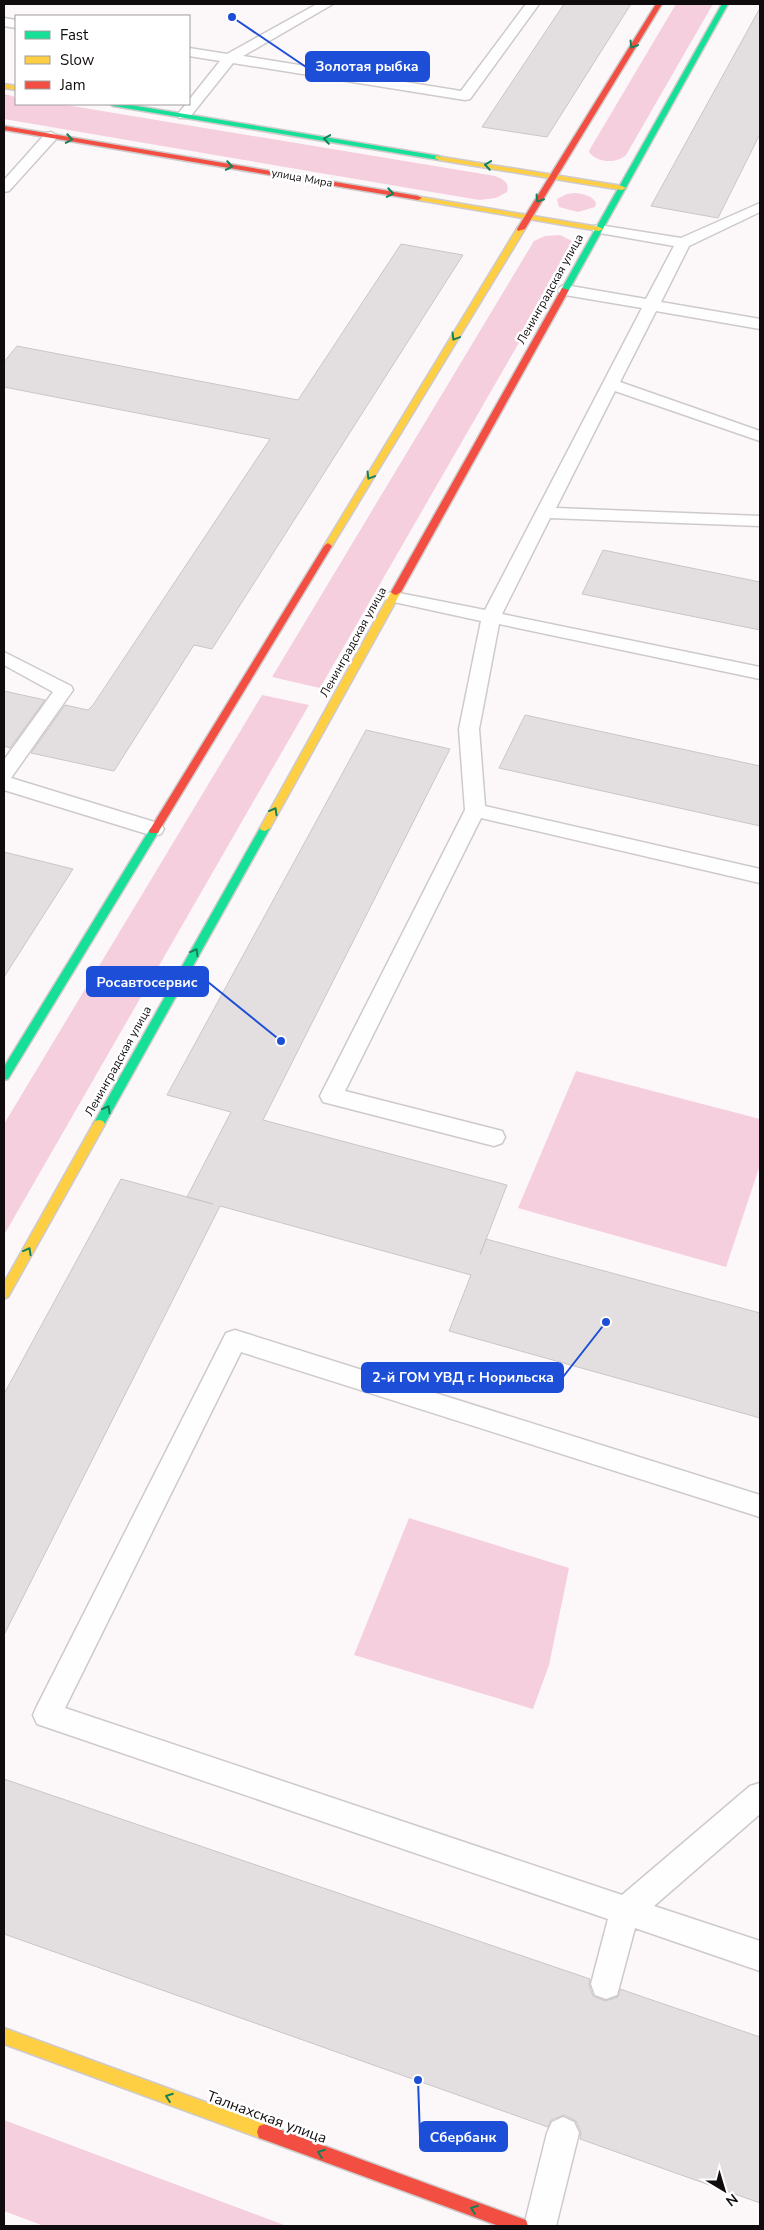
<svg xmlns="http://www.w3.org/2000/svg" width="764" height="2230" viewBox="0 0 764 2230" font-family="'Nunito Sans',sans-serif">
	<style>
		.green { fill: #f6cfde }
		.building { fill: #e3dee0; stroke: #cac6c8 }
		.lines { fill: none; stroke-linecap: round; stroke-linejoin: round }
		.lane-casing { stroke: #cecacb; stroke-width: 3 }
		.fast-casing { stroke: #cecacb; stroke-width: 3 }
		.slow-casing { stroke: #cecacb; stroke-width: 3 }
		.jam-casing { stroke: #cecacb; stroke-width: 3 }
		.lane { fill: #fffefe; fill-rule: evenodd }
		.fast { fill: #16e098; fill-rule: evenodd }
		.slow { fill: #ffcf43; fill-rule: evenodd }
		.jam { fill: #f24e42; fill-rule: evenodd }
		.oneway { stroke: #138159 }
		.labels { text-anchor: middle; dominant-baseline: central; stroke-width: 5; stroke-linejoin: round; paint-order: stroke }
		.far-street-label { font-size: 11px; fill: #100c0d; stroke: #fff }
		.street-label { font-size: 12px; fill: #100c0d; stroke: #fff }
		.near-street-label { font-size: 15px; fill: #100c0d; stroke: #fff }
		.leader { fill: none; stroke: #1d4ed8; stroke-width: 2 }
		.callout-dot { fill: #1d4ed8; stroke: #fff; stroke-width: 2 }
		.callout { fill: #1d4ed8; stroke: #1d4ed8; stroke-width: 2 }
		.callout-label { font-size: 14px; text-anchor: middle; font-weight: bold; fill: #fff }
	</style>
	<rect width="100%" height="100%" fill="#fcf7f9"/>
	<path class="green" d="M676 4H713L626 155C616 164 597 163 589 152L590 149Z
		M4 94 16 97V104H60L495 176C502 179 510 182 507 192L496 198 479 200 4 119Z
		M575 193C583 194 592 195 596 203L595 207 578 212 559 207 557 199 567 194Z
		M560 235 572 241 574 245 573 249 320 688 272 677 534 241 545 236Z
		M262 695 309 705 4 1235V1124Z
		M576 1071 760 1119V1165L726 1267 518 1208Z
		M409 1518 569 1568 549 1665 533 1709 354 1655Z
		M4 2120 287 2226H44L4 2211Z"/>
	<path class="building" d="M564 4H631L547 137 482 127Z
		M760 8V134L718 218 651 206Z
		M401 244 463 255 212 649 194 645 114 771 31 753 65 705 88 710 93 705 270 439 4 387V362L17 346 298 400Z
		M603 550 760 582V630L582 594Z
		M4 691 45 700 10 748 4 746Z
		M525 715 760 766V826L499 768Z
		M366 730 450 749 263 1120 507 1185 480 1255 486 1239 760 1313V1418L449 1331 471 1275 220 1206 4 1635V1394L121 1179 213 1204 187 1197 231 1112 167 1095Z
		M4 852 73 869 4 977Z
		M4 1779 590 1979 589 1985 593 1996 605 2001 618 1997 620 1989 760 2037V2203L580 2139 581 2132 576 2121 564 2115 551 2120 548 2127 4 1934Z"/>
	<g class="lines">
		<g class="lane-casing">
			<path id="lane" d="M317 4H333L243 56 461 91 526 4H539L470 99 465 100 233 63 189 118H179L177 115 186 104H189V100L220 61 189 56V48L227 54Z
				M4 18 16 20V28L4 26Z
				M51 132 58 136 56 139 9 191 4 192V180L46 133Z
				M760 203V212L689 246 661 302 760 319V329L656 311 620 382 760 431V441L615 391 556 508 760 516V526L550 518 502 614 760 667V679L499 624 479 729 485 806 760 869V883L481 818 345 1091 502 1131 505 1137 502 1143 494 1146 323 1102 320 1096 465 810 459 729 481 621 394 602 388 601 385 597 388 593 394 592 485 610 642 308 565 295 560 293 557 290 560 287 565 285 646 299 674 246 594 232 592 229 594 226 599 225 681 238Z
				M4 652 71 686 73 690 11 778 161 824 164 829 161 834 154 836 147 834 4 790V760L53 692 4 665Z
				M235 1330 760 1495V1517L241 1352 65 1708 622 1895 750 1786 760 1783V1814L654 1906 760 1941V1971L635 1928 617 1995 606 1999 595 1995 591 1984 608 1919 37 1724 33 1715 37 1706 226 1333Z
				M563 2117 574 2122 579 2133 556 2226H524L547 2133 552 2122Z"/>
		</g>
		<g class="fast-casing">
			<path id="fast" d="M722 4H728L569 290 562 292 561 290Z
				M110 104H124L439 156 443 158 439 160 113 106Z
				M265 825 270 828 103 1127H95L93 1124 95 1121 260 828Z
				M154 828 159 831 8 1079 4 1080V1067L150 829Z"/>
		</g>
		<g class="slow-casing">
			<path id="slow" d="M4 84 16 86V90L4 88Z
				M436 156 622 186 626 188 622 190 439 160 435 158Z
				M415 196 599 227 603 229 599 231 418 200 414 198Z
				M518 227 525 229 332 546 331 548H325L324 546Z
				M396 589 401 592 270 828 265 831 261 830 260 828 391 592Z
				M99 1120 103 1121 105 1124 8 1297 4 1299V1283L95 1121Z
				M4 2028 265 2124 271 2126 273 2132 271 2138 265 2140 4 2044Z"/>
		</g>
		<g class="jam-casing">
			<path id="jam" d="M656 4H662L525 229 518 231 517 229Z
				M4 126 418 196 422 198 418 200 4 130Z
				M562 288 569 290 401 592 396 595 393 594 391 592Z
				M328 543 332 546 159 831 158 833H150L149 831 324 546Z
				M265 2124 520 2218 526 2220 528 2226H499L265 2140 259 2138 257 2132 259 2126Z"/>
		</g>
		<use href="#lane" class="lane"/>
		<use href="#fast" class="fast"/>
		<use href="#slow" class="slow"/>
		<use href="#jam" class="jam"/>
	</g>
	<defs><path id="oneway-chevron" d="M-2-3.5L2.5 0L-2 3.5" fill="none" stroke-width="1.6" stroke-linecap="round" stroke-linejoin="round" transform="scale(1.25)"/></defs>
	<g class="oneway">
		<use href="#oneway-chevron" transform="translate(633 45) rotate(121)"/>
		<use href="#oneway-chevron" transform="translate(69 139) rotate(10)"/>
		<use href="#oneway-chevron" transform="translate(327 139) rotate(-171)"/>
		<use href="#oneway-chevron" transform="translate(488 165) rotate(-171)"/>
		<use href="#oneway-chevron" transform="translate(229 166) rotate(10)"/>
		<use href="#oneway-chevron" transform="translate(390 193) rotate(10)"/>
		<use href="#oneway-chevron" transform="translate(539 199) rotate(122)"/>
		<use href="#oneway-chevron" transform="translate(455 337) rotate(121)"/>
		<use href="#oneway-chevron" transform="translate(370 476) rotate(121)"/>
		<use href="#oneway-chevron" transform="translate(274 811) rotate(-61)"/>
		<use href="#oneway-chevron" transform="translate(195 952) rotate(-61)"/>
		<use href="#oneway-chevron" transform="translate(107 1109) rotate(-61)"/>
		<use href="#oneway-chevron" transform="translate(28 1251) rotate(-61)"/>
		<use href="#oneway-chevron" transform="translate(169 2097) rotate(-160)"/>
		<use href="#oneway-chevron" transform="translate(321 2153) rotate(-160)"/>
		<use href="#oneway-chevron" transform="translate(474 2209) rotate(-160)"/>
	</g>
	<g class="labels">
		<g class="far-street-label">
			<text transform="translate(302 178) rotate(10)">улица Мира</text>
		</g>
		<g class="street-label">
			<text transform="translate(550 289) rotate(-61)">Ленинградская улица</text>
			<text transform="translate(353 642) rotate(-61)">Ленинградская улица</text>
			<text transform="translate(118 1061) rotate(-61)">Ленинградская улица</text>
		</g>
		<g class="near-street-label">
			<text transform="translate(267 2117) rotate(20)">Талнахская улица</text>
		</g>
	</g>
	<path class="leader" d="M232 17L306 67M281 1041L208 982M606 1322L563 1377M418 2080L420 2137"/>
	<g class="callout-dot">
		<circle cx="232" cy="17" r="5"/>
		<circle cx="281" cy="1041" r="5"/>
		<circle cx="606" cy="1322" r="5"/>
		<circle cx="418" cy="2080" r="5"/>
	</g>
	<g class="callout">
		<rect x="306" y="52" width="123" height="29" rx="5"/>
		<rect x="87" y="967" width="121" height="29" rx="5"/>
		<rect x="362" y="1363" width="201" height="29" rx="5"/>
		<rect x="420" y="2122" width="87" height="29" rx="5"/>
	</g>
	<g class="callout-label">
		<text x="367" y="71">Золотая рыбка</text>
		<text x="147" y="987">Росавтосервис</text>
		<text x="463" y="1382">2-й ГОМ УВД г. Норильска</text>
		<text x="463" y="2142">Сбербанк</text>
	</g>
	<rect width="764" height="2230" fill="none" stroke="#100c0d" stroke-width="10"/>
	<rect x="15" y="15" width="175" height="90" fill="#ffffff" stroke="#9f9e9e"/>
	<rect x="25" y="31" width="25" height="8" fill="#16e098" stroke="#9f9e9e"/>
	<text x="60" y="40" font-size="15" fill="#100c0d">Fast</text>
	<rect x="25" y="56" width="25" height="8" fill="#ffcf43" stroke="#9f9e9e"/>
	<text x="60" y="65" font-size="15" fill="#100c0d">Slow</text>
	<rect x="25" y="81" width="25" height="8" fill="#f24e42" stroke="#9f9e9e"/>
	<text x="60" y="90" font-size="15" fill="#100c0d">Jam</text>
	<g transform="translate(724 2190) rotate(142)" stroke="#ffffff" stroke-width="4" paint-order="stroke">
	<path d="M0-4L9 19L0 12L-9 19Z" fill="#100c0d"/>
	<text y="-8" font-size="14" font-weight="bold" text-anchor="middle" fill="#100c0d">N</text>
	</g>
</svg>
